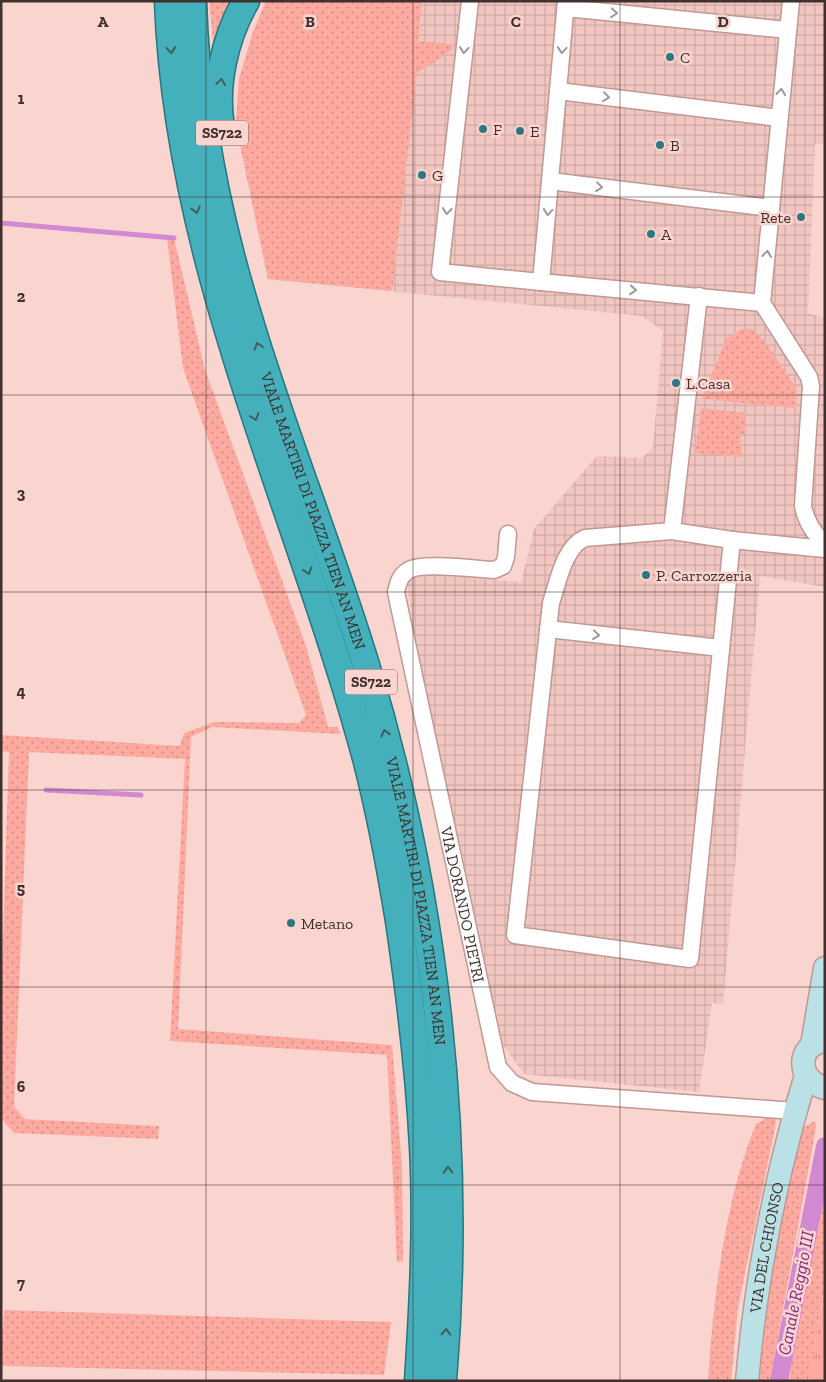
<svg xmlns="http://www.w3.org/2000/svg" width="826" height="1382" viewBox="0 0 826 1382" font-family="'Zilla Slab',serif">
	<style>
		.industrial { fill: url(#industrial-grid) }
		.grass { fill: url(#grass-dots) }
		.park { fill: url(#park-tufts) }
		.lines { fill: none; stroke-linecap: round; stroke-linejoin: round }
		.stream { stroke: #d189d1; stroke-width: 5 }
		.canal { stroke: #d189d1; stroke-width: 18 }
		.minor-casing { stroke: #c39792; stroke-width: 19 }
		.secondary-casing { stroke: #c39792; stroke-width: 25 }
		.trunk-casing { stroke: #25767e; stroke-width: 29 }
		.minor { stroke: #fff; stroke-width: 16 }
		.secondary { stroke: #b9e1e6; stroke-width: 22 }
		.trunk { stroke: #44b0bb; stroke-width: 26 }
		.oneway { stroke: #a09896 }
		.oneway2 { stroke: #425d5f }
		.grid { fill: none; stroke: #41302d; stroke-width: 1; stroke-opacity: 0.55 }
		.poi-dot { fill: #2e7680; stroke: #fad5d0; stroke-width: 2 }
		.labels { text-anchor: middle; dominant-baseline: central; stroke-width: 5; stroke-linejoin: round; paint-order: stroke }
		.shield { fill: #fad5d0; stroke: #78625e; stroke-width: 1 }
		.shield-label { font-size: 15px; font-weight: bold; fill: #41302d }
		.poi-label { font-size: 16px; fill: #41302d; stroke: #fad5d0; text-anchor: start }
		.street-label { font-size: 16px; fill: #41302d; stroke: #fad5d0 }
		.water-label { font-size: 18px; font-style: italic; fill: #802b82; stroke: #fad5d0 }
		.grid-label { font-size: 16px; text-anchor: middle; font-weight: bold; fill: #41302d; stroke: #fad5d0; stroke-width: 5; stroke-linejoin: round; paint-order: stroke }
	</style>
	<defs>
		<pattern id="industrial-grid" width="8" height="8" patternUnits="userSpaceOnUse" patternTransform="scale(1.25)"><rect width="8" height="8" fill="#f1c6c1"/><path d="M0 4h8M4 0v8" fill="none" stroke="#d0aaa6"/></pattern>
		<pattern id="grass-dots" width="8" height="8" patternUnits="userSpaceOnUse" patternTransform="scale(1.25)"><rect width="8" height="8" fill="#feaaa0"/><path d="M2 2h.1M6 6h.1" fill="none" stroke="#cf8b83" stroke-width="1.8" stroke-linecap="round"/></pattern>
		<pattern id="park-tufts" width="24" height="20" patternUnits="userSpaceOnUse" patternTransform="scale(1.25)"><rect width="24" height="20" fill="#feaaa0"/><path d="M3 7l-1-3M5 7V3M7 7l1-3M15 17l-1-3M17 17v-4M19 17l1-3" fill="none" stroke="#cf8b83"/></pattern>
	</defs>
	<rect width="100%" height="100%" fill="#fad5d0"/>
	<path class="industrial" d="M266 1H825V144H815L808 313 825 318V587L760 576 723 1004 712 1003 699 1092 524 1074 503 1045 413 628 407 581 421 574 521 582 534 529 597 456 642 458 653 447 663 331 642 316 268 279 236 125 239 79 253 32Z"/>
	<path class="grass" d="M209 1H232L214 51Z
		M266 1H422L418 41 452 44V50L417 73 392 291 268 279 236 125 239 79 253 32Z
		M167 238H174L205 370 306 646 328 727H337L341 734 212 727 191 737 178 1029 392 1045 402 1167 403 1261 397 1262 387 1055 170 1041 185 759 29 752 14 1107 25 1119 159 1126 158 1139 14 1133 1 1118V998L9 752 1 751V735L180 746 184 733 215 722 299 723 306 715 183 368Z
		M742 329H751L758 334 773 353 797 390 796 408 702 399 726 339Z
		M701 408 746 413 744 434 740 437 742 457 695 453Z
		M770 1116 776 1118 775 1128 738 1307 731 1381H708C713 1300 725 1199 756 1124Z
		M815 1121 816 1127 770 1381H756L761 1309 798 1130Z
		M825 1193V1285L808 1381H789L799 1312Z
		M4 1310 391 1322 384 1375 1 1366V1328H3Z"/>
	<path class="park" d="M825 1285V1381H808Z"/>
	<g class="lines">
		<path class="stream" d="M1 223 174 238
			M46 790 141 795"/>
		<path class="canal" d="M779 1381 825 1146"/>
		<g class="minor-casing">
			<g id="minor">
				<path d="M470 1 440 272 541 282"/>
				<path d="M566 1 541 282 762 303"/>
				<path d="M791 1 762 303 809 377 811 386 803 506C806 522 814 533 825 545"/>
				<path d="M566 8 788 30"/>
				<path d="M558 91 779 118"/>
				<path d="M550 181 771 208"/>
				<path d="M672 531 732 540 690 959 515 935 551 603C558 582 564 547 585 538L672 531 699 296"/>
				<path id="s1" d="M508 534 506 557 503 566 494 570C476 569 422 562 409 570 400 575 398 583 396 592L498 1067 512 1083 532 1092 795 1111"/>
				<path d="M732 540 825 549"/>
				<path d="M548 629 721 648"/>
			</g>
		</g>
		<g class="secondary-casing">
			<g id="secondary">
				<path d="M825 1041C795 1045 797 1081 825 1088"/>
				<path d="M812 1045 825 968"/>
				<path id="s2" d="M747 1381C756 1278 776 1174 806 1075"/>
			</g>
		</g>
		<g class="trunk-casing">
			<g id="trunk">
				<path d="M168 1C177 260 292 495 361 740 378 799 389 860 399 921 410 996 419 1071 423 1147 427 1224 423 1303 418 1381"/>
				<path id="s3" d="M193 1C196 106 217 215 248 315 283 433 330 547 366 665 436 896 463 1140 443 1381"/>
				<path d="M221 127C214 85 225 37 246 1"/>
			</g>
		</g>
		<use href="#minor" class="minor"/>
		<use href="#secondary" class="secondary"/>
		<use href="#trunk" class="trunk"/>
	</g>
	<defs><path id="oneway-chevron" d="M-2-3.5L2.5 0L-2 3.5" fill="none" stroke-width="1.6" stroke-linecap="round" stroke-linejoin="round" transform="scale(1.25)"/></defs>
	<g class="oneway">
		<use href="#oneway-chevron" transform="translate(614 13) rotate(5)"/>
		<use href="#oneway-chevron" transform="translate(464 50) rotate(96)"/>
		<use href="#oneway-chevron" transform="translate(562 50) rotate(95)"/>
		<use href="#oneway-chevron" transform="translate(781 92) rotate(-84)"/>
		<use href="#oneway-chevron" transform="translate(606 97) rotate(7)"/>
		<use href="#oneway-chevron" transform="translate(599 187) rotate(7)"/>
		<use href="#oneway-chevron" transform="translate(447 211) rotate(96)"/>
		<use href="#oneway-chevron" transform="translate(548 212) rotate(95)"/>
		<use href="#oneway-chevron" transform="translate(767 254) rotate(-84)"/>
		<use href="#oneway-chevron" transform="translate(633 290) rotate(5)"/>
		<use href="#oneway-chevron" transform="translate(596 635) rotate(6)"/>
	</g>
	<g class="oneway2">
		<use href="#oneway-chevron" transform="translate(171 50) rotate(85)"/>
		<use href="#oneway-chevron" transform="translate(221 82) rotate(-83)"/>
		<use href="#oneway-chevron" transform="translate(196 210) rotate(77)"/>
		<use href="#oneway-chevron" transform="translate(258 346) rotate(-108)"/>
		<use href="#oneway-chevron" transform="translate(255 417) rotate(71)"/>
		<use href="#oneway-chevron" transform="translate(308 571) rotate(71)"/>
		<use href="#oneway-chevron" transform="translate(385 733) rotate(-104)"/>
		<use href="#oneway-chevron" transform="translate(448 1170) rotate(-92)"/>
		<use href="#oneway-chevron" transform="translate(446 1332) rotate(-87)"/>
	</g>
	<path class="grid" d="M206 1V1381M413 1V1381M620 1V1381M1 197H825M1 395H825M1 592H825M1 790H825M1 987H825M1 1185H825"/>
	<g class="poi-dot">
		<circle cx="670" cy="57" r="5"/>
		<circle cx="483" cy="129" r="5"/>
		<circle cx="520" cy="131" r="5"/>
		<circle cx="660" cy="145" r="5"/>
		<circle cx="422" cy="175" r="5"/>
		<circle cx="801" cy="217" r="5"/>
		<circle cx="651" cy="234" r="5"/>
		<circle cx="676" cy="383" r="5"/>
		<circle cx="646" cy="575" r="5"/>
		<circle cx="291" cy="923" r="5"/>
	</g>
	<g class="labels">
		<g class="shield">
			<rect x="196" y="120.5" width="52" height="25" rx="4"/>
			<rect x="345" y="669.5" width="52" height="25" rx="4"/>
		</g>
		<g class="shield-label">
			<text x="222" y="133">SS722</text>
			<text x="371" y="682">SS722</text>
		</g>
		<g class="poi-label">
			<text x="680" y="57">C</text>
			<text x="493" y="129">F</text>
			<text x="530" y="131">E</text>
			<text x="670" y="145">B</text>
			<text x="432" y="175">G</text>
			<text x="791" y="217" text-anchor="end">Rete</text>
			<text x="661" y="234">A</text>
			<text x="686" y="383">L.Casa</text>
			<text x="656" y="575">P. Carrozzeria</text>
			<text x="301" y="923">Metano</text>
		</g>
		<g class="street-label">
			<text stroke="none"><textPath href="#s3" startOffset="526">VIALE MARTIRI DI PIAZZA TIEN AN MEN</textPath></text>
			<text stroke="none"><textPath href="#s3" startOffset="931">VIALE MARTIRI DI PIAZZA TIEN AN MEN</textPath></text>
			<text stroke="none"><textPath href="#s1" startOffset="474">VIA DORANDO PIETRI</textPath></text>
			<text stroke="none"><textPath href="#s2" startOffset="135">VIA DEL CHIONSO</textPath></text>
		</g>
		<g class="water-label">
			<text transform="translate(796 1293) rotate(-79)">Canale Reggio III</text>
		</g>
	</g>
	<g class="grid-label">
		<text x="103" y="27">A</text>
		<text x="310" y="27">B</text>
		<text x="516" y="27">C</text>
		<text x="723" y="27">D</text>
		<text x="21" y="104">1</text>
		<text x="21" y="302">2</text>
		<text x="21" y="499">3</text>
		<text x="21" y="697">4</text>
		<text x="21" y="894">5</text>
		<text x="21" y="1092">6</text>
		<text x="21" y="1289">7</text>
	</g>
	<rect width="826" height="1382" fill="none" stroke="#41302d" stroke-width="5"/>
</svg>
